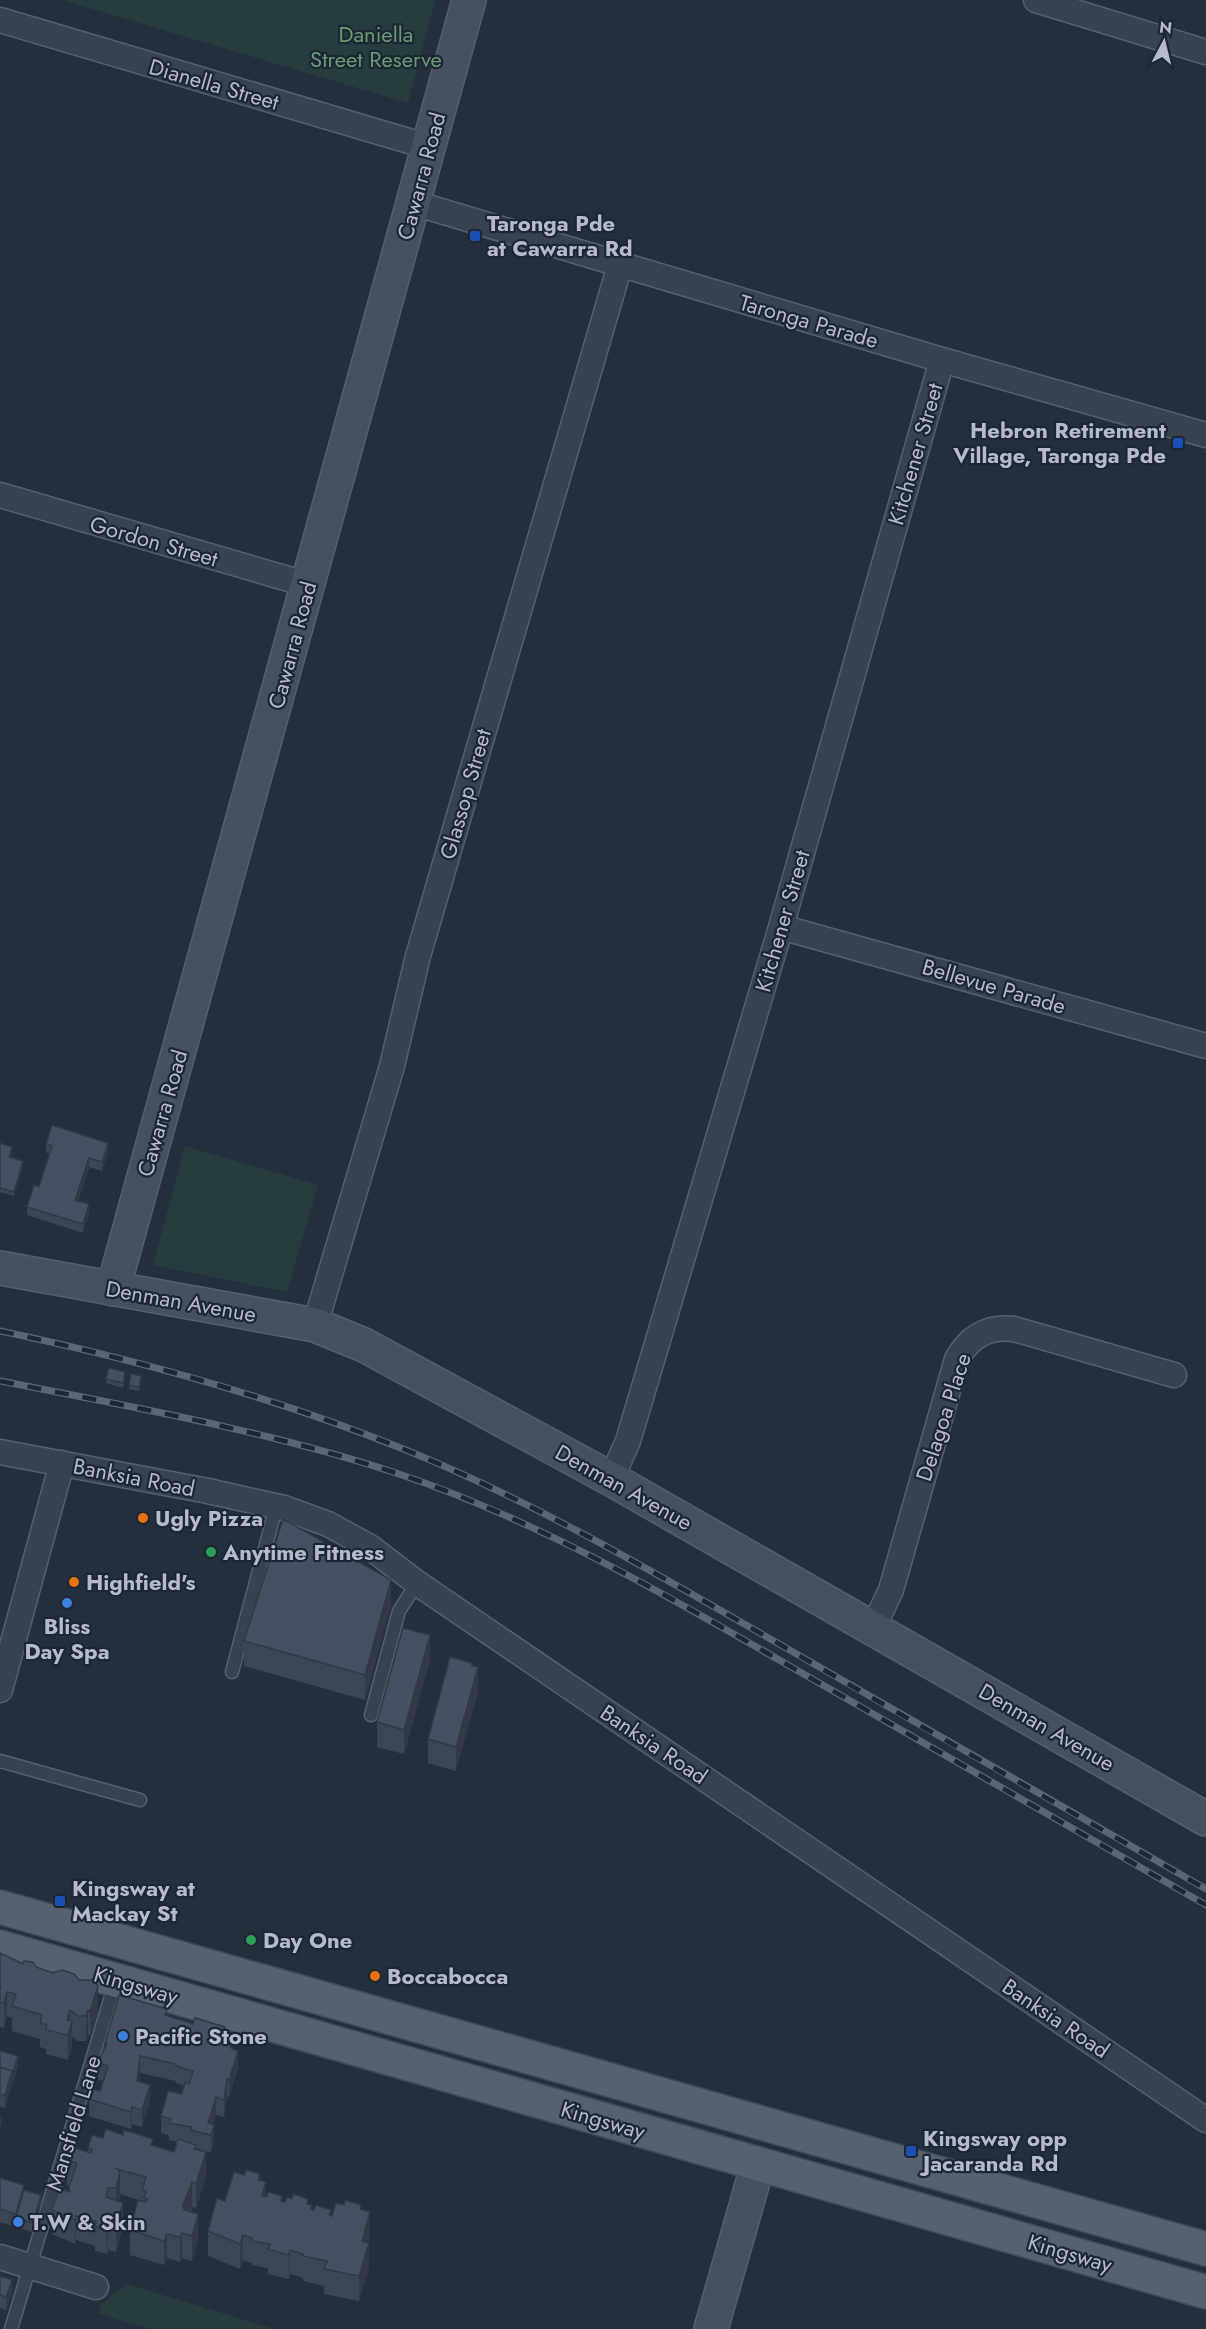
<svg xmlns="http://www.w3.org/2000/svg" width="1206" height="2329" viewBox="0 0 1206 2329" font-family="Jost,sans-serif">
	<style>
		.green { fill: #263c3f }
		.lines { fill: none; stroke-linecap: round; stroke-linejoin: round }
		.lane-casing { stroke: #565f6c; stroke-width: 15 }
		.street-casing { stroke: #565f6c; stroke-width: 27 }
		.secondary-casing { stroke: #565f6c; stroke-width: 36 }
		.primary-casing { stroke: #414a57; stroke-width: 36 }
		.lane { stroke: #38414e; stroke-width: 12 }
		.street { stroke: #38414e; stroke-width: 24 }
		.secondary { stroke: #465061; stroke-width: 33 }
		.primary { stroke: #56606e; stroke-width: 33 }
		.rail-casing { stroke: #5a6575; stroke-width: 7 }
		.rail { stroke: #1d2633; stroke-width: 4.5; stroke-dasharray: 14; stroke-linecap: butt }
		.wall { fill: #3b4654 }
		.shaded-wall { fill: #303945 }
		.building { fill: #455162; stroke: #303945; stroke-width: 1.5 }
		.transit-dot { fill: #1a4fb4; stroke: #1d2633; stroke-width: 2 }
		.food-dot { fill: #e8710a; stroke: #1d2633; stroke-width: 2 }
		.leisure-dot { fill: #2e9e5b; stroke: #1d2633; stroke-width: 2 }
		.shop-dot { fill: #3f7fe0; stroke: #1d2633; stroke-width: 2 }
		.labels { text-anchor: middle; dominant-baseline: central; stroke-width: 4.5; stroke-linejoin: round; paint-order: stroke }
		.park-label { font-size: 22px; fill: #6b9a76; stroke: #1d2633 }
		.street-label { font-size: 22px; fill: #b4bcc9; stroke: #1d2633 }
		.poi-label { font-size: 22px; font-weight: bold; fill: #b4bcc9; stroke: #1d2633; text-anchor: start }
	</style>
	<rect width="100%" height="100%" fill="#242f3e"/>
	<path class="green" d="M62 0H435L408 103Z
		M185 1146 318 1185 287 1292 153 1265Z
		M127 2284 274 2329H151L99 2314 101 2304Z"/>
	<g class="lines">
		<g class="lane-casing">
			<path id="lane" d="M232 1672 276 1507
				M371 1715 399 1611 417 1583
				M0 1761 140 1800
				M11 2329 116 1980"/>
		</g>
		<g class="street-casing">
			<path id="street" d="M1036 0 1206 52
				M0 20 429 147
				M414 203 942 360 1206 435
				M0 495 309 585
				M781 927 1206 1046
				M315 1325 392 1066 418 956 620 265
				M0 1452 208 1491 284 1508 328 1524 370 1547 417 1583 1206 2120
				M611 1479 628 1441 781 927 942 360
				M873 1628 891 1590 957 1359C970 1336 988 1326 1014 1329L1174 1375
				M0 1690 62 1463
				M0 2257 96 2287"/>
		</g>
		<g class="secondary-casing">
			<path id="secondary" d="M0 1268 315 1325 364 1345 611 1479 1206 1819
				M113 1289 469 0
				M711 2329 758 2164"/>
		</g>
		<g class="primary-casing">
			<path id="primary" d="M0 1907 1206 2249
				M0 1947 1206 2292"/>
		</g>
		<use href="#lane" class="lane"/>
		<use href="#street" class="street"/>
		<use href="#secondary" class="secondary"/>
		<use href="#primary" class="primary"/>
		<g class="rail-casing">
			<path id="rail" d="M0 1331C138 1360 274 1397 406 1450 537 1503 658 1575 781 1645 922 1727 1064 1808 1206 1889
				M0 1381C133 1407 267 1431 396 1473 541 1521 675 1600 807 1676 940 1752 1073 1829 1206 1905"/>
		</g>
		<use href="#rail" class="rail"/>
	</g>
	<path class="wall" d="M0 1143 12 1151 10 1157 23 1166 14 1196 0 1192Z
		M46 1144 108 1152 102 1171 89 1167 78 1201 89 1213 83 1233 27 1215V1207L39 1187 49 1154 46 1152Z
		M125 1376 123 1388 106 1383V1379Z
		M141 1381 139 1391 129 1389V1385Z
		M391 1605 365 1700 244 1666V1641Z
		M430 1660 404 1754 377 1747V1722Z
		M472 1666 478 1692 456 1771 428 1763V1739Z
		M0 1953 23 1964 36 1967 98 2011 90 2036 88 2035 86 2041H78L72 2036V2046L68 2060 46 2054V2049L40 2047V2039L12 2031V2018L7 2016 4 2028 0 2027Z
		M167 2016 225 2035 238 2068 229 2097 227 2096 224 2117 216 2115 213 2124 214 2142 211 2153 196 2148 206 2177 196 2208 192 2207 191 2211 198 2238 192 2261 182 2258 180 2262 167 2258 164 2265 130 2255V2230L142 2201 120 2194 119 2201 123 2227 116 2252 108 2250 107 2254 95 2251V2246L76 2240 75 2244 52 2234V2210L69 2192 70 2186 67 2185V2160L88 2152V2148L103 2138 153 2145 174 2152 177 2142 169 2140V2135L161 2133V2116L182 2094 184 2086 176 2083V2081L140 2073 139 2081 150 2102 142 2127 132 2124 131 2129 89 2116V2099L100 2091 103 2081 98 2080V2063L105 2048V2043Z
		M0 2051 18 2065 5 2108 0 2107Z
		M0 2178 24 2190 41 2204 33 2232 0 2222Z
		M260 2181 266 2197 285 2202 308 2204 312 2210 331 2215 361 2210 370 2237 368 2243 369 2268 359 2301 324 2294V2286L303 2281V2278L290 2274 289 2279 268 2274V2268L252 2265V2263L243 2260 240 2269 208 2256V2231Z
		M0 2276 12 2293 6 2310 0 2308Z"/>
	<path class="shaded-wall" d="M108 1143V1152L102 1171V1162Z
		M89 1158V1167L75 1209V1200Z
		M23 1161V1166L14 1196V1192Z
		M89 1204V1213L83 1233V1224Z
		M391 1580V1605L365 1700V1675Z
		M430 1635V1660L404 1754V1730Z
		M478 1667V1692L456 1771V1747Z
		M98 1986V2011L90 2036V2011Z
		M7 1992V2016L4 2028V2003Z
		M70 2010V2029L72 2021V2046L68 2060 67 2020Z
		M88 2010V2035L86 2041V2016Z
		M238 2051V2068L229 2097V2080Z
		M18 2056V2065L5 2108V2095L12 2071Z
		M140 2056V2073L137 2098V2081Z
		M227 2079V2096L224 2117V2100Z
		M150 2085V2102L142 2127V2110Z
		M216 2097V2115L210 2135 208 2123Z
		M132 2107V2124L131 2129V2112Z
		M2 2114V2122L0 2129V2120Z
		M214 2125V2142L211 2153V2135Z
		M206 2152V2177L196 2208V2184Z
		M120 2172V2197L116 2212V2188Z
		M192 2182V2207L183 2230V2205Z
		M266 2182V2207L262 2196Z
		M41 2195V2204L33 2232V2223Z
		M123 2203V2227L116 2252V2227Z
		M370 2212V2237L362 2265V2241Z
		M198 2214V2238L192 2261V2236Z
		M76 2216V2240L75 2244V2220Z
		M108 2225V2250L107 2254V2229Z
		M182 2233V2258L180 2262V2237Z
		M167 2234V2258L164 2265V2241Z
		M243 2235V2260L240 2269V2244Z
		M369 2243V2268L359 2301V2276Z
		M290 2250V2274L289 2279V2255Z
		M12 2280V2293L6 2310V2297Z"/>
	<path class="building" d="M52 1125 108 1143 102 1162 89 1158 75 1200 89 1204 83 1224 27 1207 34 1185 39 1187 52 1146 46 1144Z
		M0 1143 12 1147 9 1157 23 1161 14 1192 0 1188Z
		M109 1368 125 1372 123 1383 106 1379Z
		M131 1374 141 1376 139 1387 129 1385Z
		M283 1519 391 1580 365 1675 244 1641Z
		M403 1628 430 1635 404 1730 377 1722Z
		M450 1657 472 1663V1666L478 1667 456 1747 428 1739Z
		M0 1953 23 1964 24 1961 33 1962 36 1967 53 1973 62 1970 74 1974 79 1980H93L98 1986 90 2011 88 2010 86 2016H78L70 2010 67 2020 72 2021 68 2035 46 2030 47 2025 40 2023 42 2015 12 2006 16 1994 7 1992 4 2003 0 2002Z
		M119 1995 167 2009 165 2015 193 2024 195 2018 225 2027 223 2032 232 2049 238 2051 229 2080 227 2079 224 2100 216 2097 208 2123 214 2125 211 2135 191 2130 192 2127 169 2123 171 2119 161 2116 168 2091 182 2094 185 2082 189 2084 193 2071 176 2066V2064L140 2056 137 2081 150 2085 142 2110 132 2107 131 2112 89 2099 92 2089 100 2091 108 2066 98 2063 107 2043H105Z
		M0 2051 18 2056 12 2075V2071L0 2067Z
		M0 2067 12 2071 5 2095 0 2094Z
		M106 2129 123 2135 124 2130 153 2139 151 2145 174 2152 178 2139 196 2145 194 2149 206 2152 196 2184 192 2182 183 2205 184 2210 198 2214 192 2236 182 2233 180 2237 167 2234 164 2241 130 2230 138 2200 146 2202 147 2199 144 2198 146 2191 142 2190 146 2177 117 2169 120 2172 116 2188H108L106 2197 123 2203 116 2227 108 2225 107 2229 95 2226 96 2221 76 2216 75 2220 52 2210 59 2189 70 2192 69 2187 77 2163 67 2160 71 2147 91 2153 92 2149 88 2148 92 2135 103 2138Z
		M246 2170 260 2174 258 2180 266 2182 262 2196 267 2197 268 2192 282 2196 281 2201 285 2202 287 2197 292 2199 293 2194 308 2199 307 2204 312 2205 311 2209 314 2210 316 2205 331 2210 329 2215 332 2216 336 2203 344 2205 345 2200 361 2205 360 2209 370 2212 362 2241 369 2243 359 2276 324 2269 327 2261 303 2256V2254L290 2250 289 2255 268 2249 270 2244 252 2241V2238L243 2235 240 2244 208 2231 217 2198 225 2201 234 2172 244 2175Z
		M0 2178 24 2185 16 2214 0 2209Z
		M24 2190 41 2195 33 2223 16 2218Z
		M0 2276 12 2280 6 2297 0 2295Z"/>
	<g class="transit-dot">
		<rect x="469" y="230" width="12" height="12" rx="3"/>
		<rect x="1172" y="437" width="12" height="12" rx="3"/>
		<rect x="54" y="1895" width="12" height="12" rx="3"/>
		<rect x="905" y="2145" width="12" height="12" rx="3"/>
	</g>
	<g class="food-dot">
		<circle cx="143" cy="1518" r="6"/>
		<circle cx="74" cy="1582" r="6"/>
		<circle cx="375" cy="1976" r="6"/>
	</g>
	<g class="leisure-dot">
		<circle cx="211" cy="1552" r="6"/>
		<circle cx="251" cy="1940" r="6"/>
	</g>
	<g class="shop-dot">
		<circle cx="67" cy="1603" r="6"/>
		<circle cx="123" cy="2036" r="6"/>
		<circle cx="18" cy="2222" r="6"/>
	</g>
	<g class="labels">
		<g class="park-label">
			<text x="376" y="34">Daniella<tspan x="376" dy="25">Street Reserve</tspan></text>
		</g>
		<g class="street-label">
			<text transform="translate(214 84) rotate(16)">Dianella Street</text>
			<text transform="translate(421 176) rotate(-75)">Cawarra Road</text>
			<text transform="translate(809 321) rotate(16)">Taronga Parade</text>
			<text transform="translate(915 454) rotate(-74)">Kitchener Street</text>
			<text transform="translate(154 541) rotate(16)">Gordon Street</text>
			<text transform="translate(292 645) rotate(-75)">Cawarra Road</text>
			<text transform="translate(465 794) rotate(-74)">Glassop Street</text>
			<text transform="translate(782 921) rotate(-74)">Kitchener Street</text>
			<text transform="translate(994 986) rotate(16)">Bellevue Parade</text>
			<text transform="translate(162 1113) rotate(-74)">Cawarra Road</text>
			<text transform="translate(181 1301) rotate(10)">Denman Avenue</text>
			<text transform="translate(943 1417) rotate(-72)">Delagoa Place</text>
			<text transform="translate(134 1477) rotate(11)">Banksia Road</text>
			<text transform="translate(624 1487) rotate(29)">Denman Avenue</text>
			<text transform="translate(1047 1727) rotate(30)">Denman Avenue</text>
			<text transform="translate(654 1744) rotate(34)">Banksia Road</text>
			<text transform="translate(136 1985) rotate(16)">Kingsway</text>
			<text transform="translate(1056 2018) rotate(34)">Banksia Road</text>
			<text transform="translate(603 2120) rotate(16)">Kingsway</text>
			<text transform="translate(73 2123) rotate(-73)">Mansfield Lane</text>
			<text transform="translate(1070 2253) rotate(16)">Kingsway</text>
		</g>
		<g class="poi-label">
			<text x="487" y="223">Taronga Pde<tspan x="487" dy="25">at Cawarra Rd</tspan></text>
			<text x="1166" y="430" text-anchor="end">Hebron Retirement<tspan x="1166" dy="25">Village, Taronga Pde</tspan></text>
			<text x="155" y="1518">Ugly Pizza</text>
			<text x="223" y="1552">Anytime Fitness</text>
			<text x="86" y="1582">Highfield's</text>
			<text x="67" y="1626" text-anchor="middle">Bliss<tspan x="67" dy="25">Day Spa</tspan></text>
			<text x="72" y="1888">Kingsway at<tspan x="72" dy="25">Mackay St</tspan></text>
			<text x="263" y="1940">Day One</text>
			<text x="387" y="1976">Boccabocca</text>
			<text x="135" y="2036">Pacific Stone</text>
			<text x="923" y="2138">Kingsway opp<tspan x="923" dy="25">Jacaranda Rd</tspan></text>
			<text x="30" y="2222">T.W &amp; Skin</text>
		</g>
	</g>
	<g transform="translate(1164 42) rotate(7)" stroke="#1d2633" stroke-width="4.5" paint-order="stroke">
	<path d="M0-4.5L10 22L0 15L-10 22Z" fill="#b4bcc9"/>
	<text y="-9" font-size="16" font-weight="bold" text-anchor="middle" fill="#b4bcc9">N</text>
	</g>
</svg>
